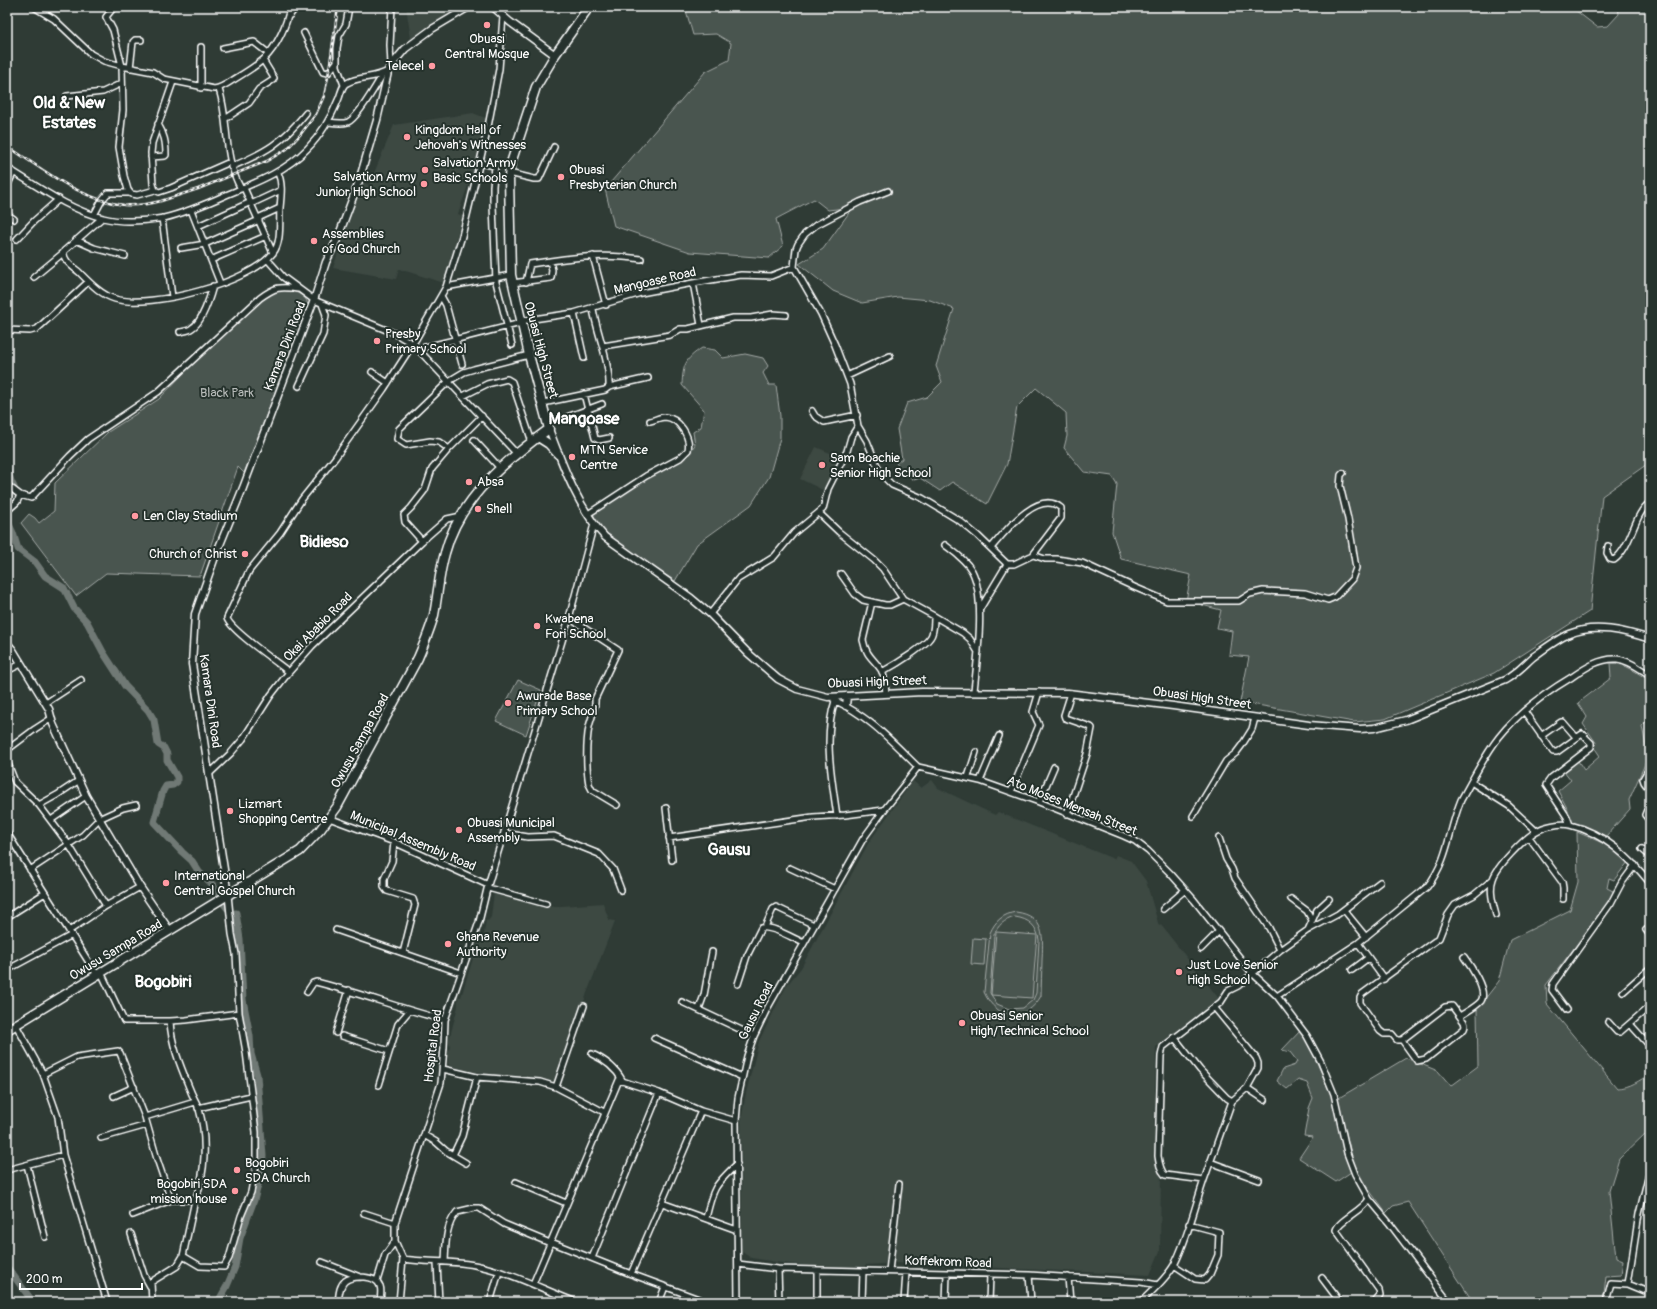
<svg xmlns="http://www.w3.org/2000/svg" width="1657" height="1309" viewBox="0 0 1657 1309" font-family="Pangolin,sans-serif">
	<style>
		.built { fill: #3c4842 }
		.green { fill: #4a544f; stroke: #a4aaa7; fill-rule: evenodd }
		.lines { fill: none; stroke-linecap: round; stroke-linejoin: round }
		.river { stroke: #707975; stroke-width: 7 }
		.minor-casing { stroke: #fff; stroke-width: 8 }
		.tertiary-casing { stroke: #fff; stroke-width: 9 }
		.primary-casing { stroke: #fff; stroke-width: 11 }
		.minor { stroke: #26332d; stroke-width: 5 }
		.tertiary { stroke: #26332d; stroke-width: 6 }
		.primary { stroke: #26332d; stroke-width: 8 }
		.rail-casing { stroke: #fff; stroke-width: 2.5 }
		.rail { stroke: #26332d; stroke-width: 1; stroke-dasharray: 3; stroke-linecap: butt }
		.poi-dot { fill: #ff9aa2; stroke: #26332d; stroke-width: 1.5 }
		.labels { text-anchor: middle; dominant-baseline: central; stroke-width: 4; stroke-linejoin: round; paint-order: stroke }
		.poi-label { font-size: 13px; fill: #fff; stroke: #26332d; text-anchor: start }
		.street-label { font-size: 13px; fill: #fff; stroke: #26332d }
		.park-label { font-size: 13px; fill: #b7bbb9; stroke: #26332d }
		.district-label { font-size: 17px; font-weight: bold; fill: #fff; stroke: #26332d }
	</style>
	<rect width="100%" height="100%" fill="#2f3b35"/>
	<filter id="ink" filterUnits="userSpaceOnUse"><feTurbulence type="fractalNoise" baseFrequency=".025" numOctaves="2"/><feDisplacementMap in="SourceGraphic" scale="8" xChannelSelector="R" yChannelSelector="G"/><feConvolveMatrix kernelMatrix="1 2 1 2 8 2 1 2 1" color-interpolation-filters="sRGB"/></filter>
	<g filter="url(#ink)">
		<path class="built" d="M406 7H462L411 39Z
			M473 113 488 119 479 154 458 214 463 216 444 283 399 269 396 279 333 268 362 182 369 185 394 125Z
			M816 447 842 458 825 491 800 479Z
			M932 780 938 788 995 815 998 812 1114 859 1116 855 1131 861 1146 881 1159 926 1161 925 1220 1000 1156 1047 1154 1154 1157 1170 1161 1177 1160 1251 1150 1275 895 1263 865 1265V1267H828L790 1264 751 1258 742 1252 741 1121 746 1093 759 1041 787 985 801 968 869 842 913 781 921 788Z
			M494 892 547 907 603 903 609 920 615 921 587 993 555 1085 457 1069 448 1064V1050L450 1048 449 1040 458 1006V997H461L479 939 483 940 486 920 488 921 491 917Z"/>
		<path class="green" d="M685 7H1579L1575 10 1597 27 1608 26 1619 14 1618 7H1650V462L1602 496 1590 611 1494 673 1385 719 1354 722 1240 702 1249 657 1229 655 1232 631 1217 628 1221 610 1186 601 1191 575 1121 559 1112 532 1117 484 1112 476 1084 472 1064 448 1067 436 1066 413 1036 388 1017 407 1007 464 987 504 952 482 940 491 920 478 914 480 904 473 896 463 902 459 897 429 907 403 927 397 942 382 936 366 954 309 930 300 898 297 862 303 833 291 799 264 823 249 851 210 845 208 828 210 814 199 776 219 783 246 769 258 690 252 614 226 605 189 705 72 729 60 731 43 716 34 693 35Z
			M283 290C294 290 311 296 307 309L244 473 238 467 200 576 106 573 76 596 21 523 29 514 35 518 39 523 54 511 55 483 108 432 159 399 205 351 261 300 271 293Z
			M702 348 715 350 723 358 745 354 763 358 768 366 763 373 769 385H776L780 416V438L769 477 751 505 697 544 675 581C653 566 601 540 593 513 613 501 632 486 653 475 673 464 679 465 695 445L693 432 701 427 704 410 682 385C683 365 685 359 702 348Z
			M1610 663C1626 663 1637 673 1650 681V703L1647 708 1650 711V718L1642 726 1648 757 1629 800 1630 809 1606 836 1572 822 1568 810 1558 791 1571 780 1564 771 1578 761 1584 770 1600 756 1594 747 1597 744 1583 724 1587 717 1578 703 1611 678Z
			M518 680 541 690 526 735 496 721Z
			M1577 832C1595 840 1615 846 1628 862L1614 880 1609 878 1607 888 1613 891V897L1546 985 1547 1004 1617 1088C1630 1088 1640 1080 1650 1074V1133L1647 1132 1619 1159 1609 1191 1616 1258 1623 1261 1621 1275 1606 1276 1603 1302 1584 1299 1582 1302H1473L1408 1202 1393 1206 1386 1213 1356 1172 1337 1099 1406 1058 1438 1071 1451 1086 1478 1066 1477 1009 1499 981 1510 940 1570 910 1578 882Z
			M1016 912C1046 916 1043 938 1042 961 1042 973 1041 984 1041 996 1026 1023 996 1020 984 992L990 933C995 921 1003 914 1016 912ZM1015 917C1029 919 1037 926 1039 940L1036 993 1033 1000 1023 1008 1009 1009 997 1004 990 993 994 935C998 925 1004 920 1015 917Z
			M996 932 1037 935 1032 998 991 995Z
			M973 938 986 939 984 965 971 964Z
			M1302 1029 1331 1094 1351 1172 1336 1182 1299 1158 1313 1137 1304 1136 1309 1108 1313 1098 1307 1083 1298 1080 1287 1089 1277 1081 1283 1069 1295 1065 1297 1061 1290 1052 1282 1050Z"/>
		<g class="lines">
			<path class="river" d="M7 468 11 481 14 487
				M7 501 11 493
				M7 520 13 533 18 549 35 562 45 576 64 588 74 608 87 622 103 652 125 686 148 710 154 720 158 744 164 748 167 754V760L177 777V782L173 785 166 786 163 791 154 822 182 852 192 861 199 872 213 885 219 895
				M224 904 227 908
				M7 1267 33 1302
				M218 1302 227 1286 235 1267 240 1238 254 1200 262 1170 263 1156 257 1075 251 1054 250 1036 243 1000 240 939 236 913"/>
			<g class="minor-casing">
				<path id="minor" d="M34 7 54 19 91 54 104 61 122 66 153 72 164 79 214 89C221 88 227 84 233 80 243 74 255 67 264 59 277 46 287 25 290 7
					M114 7 106 17 113 30 122 66 123 110 119 147 124 176 128 190 131 194 137 195 155 190
					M290 15 296 7
					M304 33 323 72 328 73 336 63
					M201 47V88
					M223 48 254 42 268 53
					M391 65 390 45 392 7
					M130 68 133 42 135 40H141
					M173 82 152 143 151 153 153 184 155 190 159 192 171 188 230 162
					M344 85 337 66V48L339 36 346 24 349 7
					M219 89C230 124 222 154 241 189
					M67 96 103 92 122 83
					M225 119 249 103 259 89 273 80 274 78 263 60
					M329 122C335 123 342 124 348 122 358 118 377 84 383 74
					M151 157 165 156 166 155C166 142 164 134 158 124
					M480 163 495 166 493 186V205L496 282 512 345
					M231 167C266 152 282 143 306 113
					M7 168C37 186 69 210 103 218 122 223 145 221 164 218 185 213 206 204 226 195 255 183 285 172 307 149 322 134 331 118 339 98 341 93 342 85 347 83 359 76 375 79 388 71
					M509 173 534 179H539L554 147
					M7 186 14 172
					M244 188 273 253
					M888 191 860 202 816 225 805 234 798 244 796 249 794 267 821 314 835 345 850 384 858 426 867 441 880 473 892 485 922 498 960 521 978 536 1007 564
					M251 204 281 190
					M191 210 220 283
					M7 214 14 219
					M94 215 102 200 108 193H129
					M102 218 64 251C62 260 73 267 79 272 89 282 101 295 115 299 151 309 250 283 273 253 282 242 279 222 280 208 281 196 283 184 278 173
					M162 218 172 297
					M258 218 280 208
					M198 226 251 202
					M17 239 34 221 59 199
					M76 240 94 248 125 256
					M181 248 205 244 259 220
					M593 256 606 305
					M267 259 283 277 314 300 396 334 413 344 517 454
					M211 260 266 236
					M34 277 63 253
					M526 282 530 264 550 261
					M512 283 551 278 552 270 550 261C580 256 611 254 641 259
					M693 283 701 325
					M446 287 511 275
					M441 296 446 305 462 364
					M574 313 584 358
					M520 321 574 313 641 293 693 283 741 275 771 276 794 267
					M7 330 30 331 37 329 88 282
					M180 332C184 331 189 331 192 328 202 322 210 297 213 286
					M603 346 670 335 680 329H688L733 318H751L773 314 786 315
					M418 349 521 323
					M372 372 388 383
					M847 376 890 356
					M299 386 323 334 326 315 322 304
					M609 387 648 378
					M584 394 595 438 599 440 609 438
					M463 396 487 384 507 379 512 382 532 442
					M543 403 605 390 609 387C610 362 597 333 593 309
					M812 411 815 416 824 422 857 415
					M482 416 449 449 439 442 430 441 406 445 397 439 399 429 449 381 464 372 474 369 529 355
					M567 417 602 404
					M474 440 500 468
					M7 485 20 495 31 498 70 456 88 439 158 392 260 298C275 287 280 286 298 289
					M7 511 17 502 20 495
					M819 513 839 532 874 560 883 569 903 599 934 616 963 633 970 639 978 652
					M588 514 646 476 680 458 688 450C691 437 679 418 665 417 660 417 655 420 650 421
					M422 541 405 522 404 515 411 508 425 490 432 469 449 449
					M945 545C954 552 966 560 972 571 986 598 977 660 974 691
					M1608 546 1607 553 1610 559 1614 560C1632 547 1634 512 1650 503
					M991 548C1004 533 1038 488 1061 508V518L1033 555
					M841 574 855 594 863 600 885 605H890L903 599
					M872 602 863 640C866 656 874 659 882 671 885 677 885 686 886 693
					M980 609 1007 564H1014L1033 555 1045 559H1057L1082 563 1134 587 1167 601H1239L1250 594 1263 591 1305 593 1328 600 1335 597 1352 579 1356 568 1348 519 1340 486 1341 475 1343 473
					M710 614 738 579 774 557 794 533 823 509 828 489 847 451 851 437 858 426
					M569 618 618 650 595 699C596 709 591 717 589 727 586 743 586 768 589 784L592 790 617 805
					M7 671 21 664
					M289 672C278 663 229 629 227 618L249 571 280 533 302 499 335 458 384 389 413 344 446 287 462 236 487 132 499 69 503 16
					M882 672C893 666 929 645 932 634 934 629 934 621 934 616
					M834 700C870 717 890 740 918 767
					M835 701C823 737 832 779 837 816
					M46 703 81 680
					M1524 711 1553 752H1557L1582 734 1591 743V747L1551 778 1546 785 1567 817 1570 825
					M1541 736 1561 722H1563L1576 737
					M7 750 35 729 52 718
					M7 761 15 782 39 805 69 845 106 906 69 931
					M918 767 980 781 1039 802 1124 836 1135 841 1148 851 1170 873 1194 900 1252 973 1277 996 1307 1036 1321 1062 1334 1094 1347 1153 1355 1174 1369 1199 1390 1224 1449 1302
					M1650 767 1643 779 1644 782 1650 790
					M209 774 231 753 243 739 271 695 289 672 312 646 422 541 447 519 461 516
					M968 777 976 752
					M980 781 999 736
					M1471 782 1509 806 1536 831
					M1011 792 1039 725 1033 712 1039 692
					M1039 802 1054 767
					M39 805 57 795 78 781
					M1650 807 1647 810 1645 815 1650 821
					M666 808 672 860
					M1067 814 1087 754 1092 728 1091 727 1065 718 1064 715 1071 693
					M1193 816 1226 761 1236 753 1242 745 1252 729 1255 718
					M329 818 394 842 488 885
					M51 820 86 796
					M7 833 97 975
					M504 833 528 837 554 836 599 854 613 869 621 890
					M1529 837 1562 882 1563 888V899
					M669 838 813 817 845 815 884 810
					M1219 838 1226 859 1232 869 1235 878 1269 928 1280 950
					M394 842 392 861 384 879V887L387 891 413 899 415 905 403 953
					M1642 849 1650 856
					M790 868 835 889
					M30 870 83 835 99 819 123 808 136 805
					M488 888 546 904
					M1291 899 1307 911 1312 920
					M106 906 140 887
					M1163 909 1185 890
					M1344 910 1366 937
					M1496 915C1493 904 1489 890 1493 879 1497 866 1523 840 1535 832 1544 826 1560 823 1570 825 1604 833 1629 857 1650 883
					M7 917 45 893
					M765 927 773 909 776 907 814 925
					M336 930 461 973
					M1308 930 1317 910 1329 899
					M1646 930 1650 935
					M1358 943 1384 979
					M1201 949 1218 932
					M7 970 72 935
					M1352 970 1368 958
					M101 972 124 1021H170
					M738 984 747 956 761 928C772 925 794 939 804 943
					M307 992 313 983 316 982C360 993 401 1009 445 1020
					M1623 992 1650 968
					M1277 996 1358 943 1427 887C1449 859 1448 832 1461 800 1473 779 1484 756 1499 737 1519 712 1545 693 1572 677 1585 668 1600 658 1617 659 1629 660 1640 669 1650 675
					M682 1002 754 1036
					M1214 1007 1256 1058 1258 1063V1068L1247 1088 1232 1101 1204 1180 1165 1175C1160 1170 1159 1163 1158 1156L1161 1056 1163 1047 1221 1002 1228 991 1238 986 1280 950 1308 930 1338 914 1380 882
					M699 1009 704 995 712 952
					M1567 1010 1552 990 1553 984 1611 903 1621 884 1635 865
					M1460 1016C1466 1012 1476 1007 1481 1001 1488 991 1470 965 1464 957
					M1608 1022 1617 1032H1620L1650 1006
					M1630 1024 1650 1046
					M16 1025 43 1074 58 1117 63 1155 107 1302
					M336 1033 349 990
					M342 1036 389 1051
					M1174 1037 1200 1070 1227 1098 1232 1101
					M654 1038 742 1077
					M1402 1040 1445 1007 1452 1006 1464 1022 1465 1026 1464 1029 1426 1059 1417 1061 1402 1040H1397L1392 1034H1384L1380 1031 1360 1003V998L1362 994 1439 938 1448 915 1455 905 1474 895 1492 880
					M592 1054C605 1060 615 1067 622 1080
					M443 1069 477 1077 540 1082 556 1087 604 1112
					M43 1074 77 1057 118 1051 120 1053 145 1117 157 1159 171 1200H195C206 1173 207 1137 199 1109 197 1103 193 1097 191 1092 182 1070 171 1045 170 1021L186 1020 239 1013
					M379 1085 398 1024 409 1011
					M556 1087 584 1006
					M1247 1088 1265 1100
					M114 1096 134 1087
					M198 1108 251 1096
					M145 1117 195 1102
					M424 1135 436 1142 446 1151 466 1163
					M101 1138 147 1125
					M453 1155 462 1136 477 1077
					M1210 1162 1259 1180
					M27 1165 45 1237
					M1650 1169 1639 1214 1628 1284 1650 1293
					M7 1170 63 1155
					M516 1182 566 1203
					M1369 1199C1362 1211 1339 1220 1336 1230L1379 1290 1380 1295 1374 1302
					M195 1200 183 1256 200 1266 224 1267 229 1258 241 1216 251 1192 256 1165V1132L246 1052 239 1013 236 954 232 934 228 895
					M662 1203 737 1230
					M364 1213 395 1223
					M133 1215 171 1200
					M706 1218C713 1188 714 1186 737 1164
					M131 1234 144 1275 150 1286
					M551 1242 631 1274 701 1111
					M592 1258 659 1093
					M403 1259 395 1241V1223L441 1083 444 1047 445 1020 479 922 488 885 569 618 594 524
					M403 1259C428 1263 454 1260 479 1266 512 1273 544 1290 576 1302
					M322 1262 360 1277
					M445 1262C446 1244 445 1226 457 1212L474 1208H479L504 1224 550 1243
					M437 1263 439 1302
					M738 1264 778 1269 1029 1275 1141 1282 1158 1285
					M1174 1265 1195 1279 1205 1280 1210 1274 1218 1255 1219 1232 1189 1224
					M778 1269 779 1302
					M817 1271V1302
					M889 1271 899 1184
					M631 1274 707 1302
					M1029 1275 1031 1302
					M1068 1277 1070 1302
					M1322 1278 1340 1302
					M377 1281 385 1255 395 1241
					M533 1284 619 1080 659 1093 701 1111 736 1121
					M152 1302 151 1282 177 1266 183 1256
					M338 1302C339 1295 339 1286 345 1281 353 1275 376 1275 380 1286 382 1291 380 1297 380 1302
					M399 1302 403 1259
					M490 1302 499 1272
					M659 1302 665 1287
					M738 1302 736 1121 738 1098 747 1056 754 1036 767 1009 863 839 884 810 918 767
					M862 1302 863 1271
					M904 1302 906 1272
					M946 1302 947 1274
					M989 1302 990 1275
					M1141 1302C1152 1291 1166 1279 1174 1265 1187 1241 1195 1206 1204 1180
					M1606 1302 1611 1283 1628 1284"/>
			</g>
			<g class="tertiary-casing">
				<path id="tertiary" d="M493 7 510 22 555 55
					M549 429C563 466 578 508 605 537L691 598 710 614 748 653 778 679 797 689 828 697 922 692 1068 693 1173 706 1309 725 1360 729 1374 728 1406 720 1505 680C1516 674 1524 665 1533 657 1544 649 1557 639 1569 634 1595 623 1625 631 1650 639
					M7 643 13 650 49 709 53 724 86 796 140 887 170 931
					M846 706 847 696
					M228 895 192 664 195 614 215 557 243 488 314 300 326 262 337 240 359 181 377 120 389 68 405 49 432 29 469 7"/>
			</g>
			<g class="primary-casing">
				<path id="primary" d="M538 437 549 444 558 454
					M7 1030 300 851 320 830 337 807 418 658C424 644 430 630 434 615 438 595 439 573 445 553 459 499 506 460 549 429L529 355 511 275 509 177 510 166 536 87 555 55 589 7"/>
			</g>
			<use href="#minor" class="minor"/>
			<use href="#tertiary" class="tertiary"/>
			<use href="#primary" class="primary"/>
			<g class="rail-casing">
				<path id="rail" d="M7 146C43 169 80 200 124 205 136 206 149 204 161 201L198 189 267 161 287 149 300 135 316 114 324 96 328 77 338 7"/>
			</g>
			<use href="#rail" class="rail"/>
		</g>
	</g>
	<g class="poi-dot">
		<circle cx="487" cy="25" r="4"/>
		<circle cx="432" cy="66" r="4"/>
		<circle cx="407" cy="137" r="4"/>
		<circle cx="425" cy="170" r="4"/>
		<circle cx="561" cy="177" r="4"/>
		<circle cx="424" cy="184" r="4"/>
		<circle cx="314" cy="241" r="4"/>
		<circle cx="377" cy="341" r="4"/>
		<circle cx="572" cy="457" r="4"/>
		<circle cx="822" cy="465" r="4"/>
		<circle cx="469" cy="482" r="4"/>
		<circle cx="478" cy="509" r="4"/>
		<circle cx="135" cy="516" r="4"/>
		<circle cx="245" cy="554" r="4"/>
		<circle cx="537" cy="626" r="4"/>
		<circle cx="508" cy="703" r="4"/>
		<circle cx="230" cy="811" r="4"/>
		<circle cx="459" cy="830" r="4"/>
		<circle cx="166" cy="883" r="4"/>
		<circle cx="448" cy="944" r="4"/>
		<circle cx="1179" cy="972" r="4"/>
		<circle cx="962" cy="1023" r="4"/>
		<circle cx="237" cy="1170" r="4"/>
		<circle cx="235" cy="1191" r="4"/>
	</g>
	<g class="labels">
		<g class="poi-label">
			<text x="487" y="39" text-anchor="middle">Obuasi<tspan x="487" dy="15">Central Mosque</tspan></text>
			<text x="424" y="66" text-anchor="end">Telecel</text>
			<text x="415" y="130">Kingdom Hall of<tspan x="415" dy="15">Jehovah's Witnesses</tspan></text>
			<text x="433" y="163">Salvation Army<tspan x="433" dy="15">Basic Schools</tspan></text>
			<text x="569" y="170">Obuasi<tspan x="569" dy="15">Presbyterian Church</tspan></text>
			<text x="416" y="177" text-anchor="end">Salvation Army<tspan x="416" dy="15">Junior High School</tspan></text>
			<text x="322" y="234">Assemblies<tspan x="322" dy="15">of God Church</tspan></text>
			<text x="385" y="334">Presby<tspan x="385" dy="15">Primary School</tspan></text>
			<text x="580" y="450">MTN Service<tspan x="580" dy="15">Centre</tspan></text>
			<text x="830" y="458">Sam Boachie<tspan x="830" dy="15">Senior High School</tspan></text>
			<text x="477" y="482">Absa</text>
			<text x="486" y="509">Shell</text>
			<text x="143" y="516">Len Clay Stadium</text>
			<text x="237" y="554" text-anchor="end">Church of Christ</text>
			<text x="545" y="619">Kwabena<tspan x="545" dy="15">Fori School</tspan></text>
			<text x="516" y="696">Awurade Base<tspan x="516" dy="15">Primary School</tspan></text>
			<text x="238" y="804">Lizmart<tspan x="238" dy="15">Shopping Centre</tspan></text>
			<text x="467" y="823">Obuasi Municipal<tspan x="467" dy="15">Assembly</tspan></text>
			<text x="174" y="876">International<tspan x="174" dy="15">Central Gospel Church</tspan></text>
			<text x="456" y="937">Ghana Revenue<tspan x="456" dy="15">Authority</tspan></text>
			<text x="1187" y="965">Just Love Senior<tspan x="1187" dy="15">High School</tspan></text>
			<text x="970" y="1016">Obuasi Senior<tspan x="970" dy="15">High/Technical School</tspan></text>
			<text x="245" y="1163">Bogobiri<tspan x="245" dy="15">SDA Church</tspan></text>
			<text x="227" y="1184" text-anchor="end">Bogobiri SDA<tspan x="227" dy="15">mission house</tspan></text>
		</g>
		<g class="street-label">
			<text transform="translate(655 281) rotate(-13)">Mangoase Road</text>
			<text transform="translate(285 346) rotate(-69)">Kamara Dini Road</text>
			<text transform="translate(541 350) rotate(75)">Obuasi High Street</text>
			<text transform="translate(318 627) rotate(-45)">Okai Ababio Road</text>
			<text transform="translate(877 682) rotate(-2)">Obuasi High Street</text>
			<text transform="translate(1202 698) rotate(8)">Obuasi High Street</text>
			<text transform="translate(210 701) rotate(82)">Kamara Dini Road</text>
			<text transform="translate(360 741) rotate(-61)">Owusu Sampa Road</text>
			<text transform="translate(1072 806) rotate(22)">Ato Moses Mensah Street</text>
			<text transform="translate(413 841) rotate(23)">Municipal Assembly Road</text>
			<text transform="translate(116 950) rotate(-31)">Owusu Sampa Road</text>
			<text transform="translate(756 1011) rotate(-64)">Gausu Road</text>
			<text transform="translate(433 1046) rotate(-83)">Hospital Road</text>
			<text transform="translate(948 1262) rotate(2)">Koffekrom Road</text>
		</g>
		<g class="park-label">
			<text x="227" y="393">Black Park</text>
		</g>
		<g class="district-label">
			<text x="69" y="102">Old &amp; New<tspan x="69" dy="20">Estates</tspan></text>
			<text x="584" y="418">Mangoase</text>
			<text x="324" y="541">Bidieso</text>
			<text x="729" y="849">Gausu</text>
			<text x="163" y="981">Bogobiri</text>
		</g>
	</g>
	<rect width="1657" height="1309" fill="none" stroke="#26332d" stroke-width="24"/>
	<rect x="12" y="12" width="1633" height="1285" fill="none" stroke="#fff" stroke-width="1.5" filter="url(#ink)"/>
	<path d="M20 1283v6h122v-6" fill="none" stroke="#ffffff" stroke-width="2"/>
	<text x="26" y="1283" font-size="12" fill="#ffffff" stroke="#26332d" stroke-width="3" paint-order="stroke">200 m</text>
</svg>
